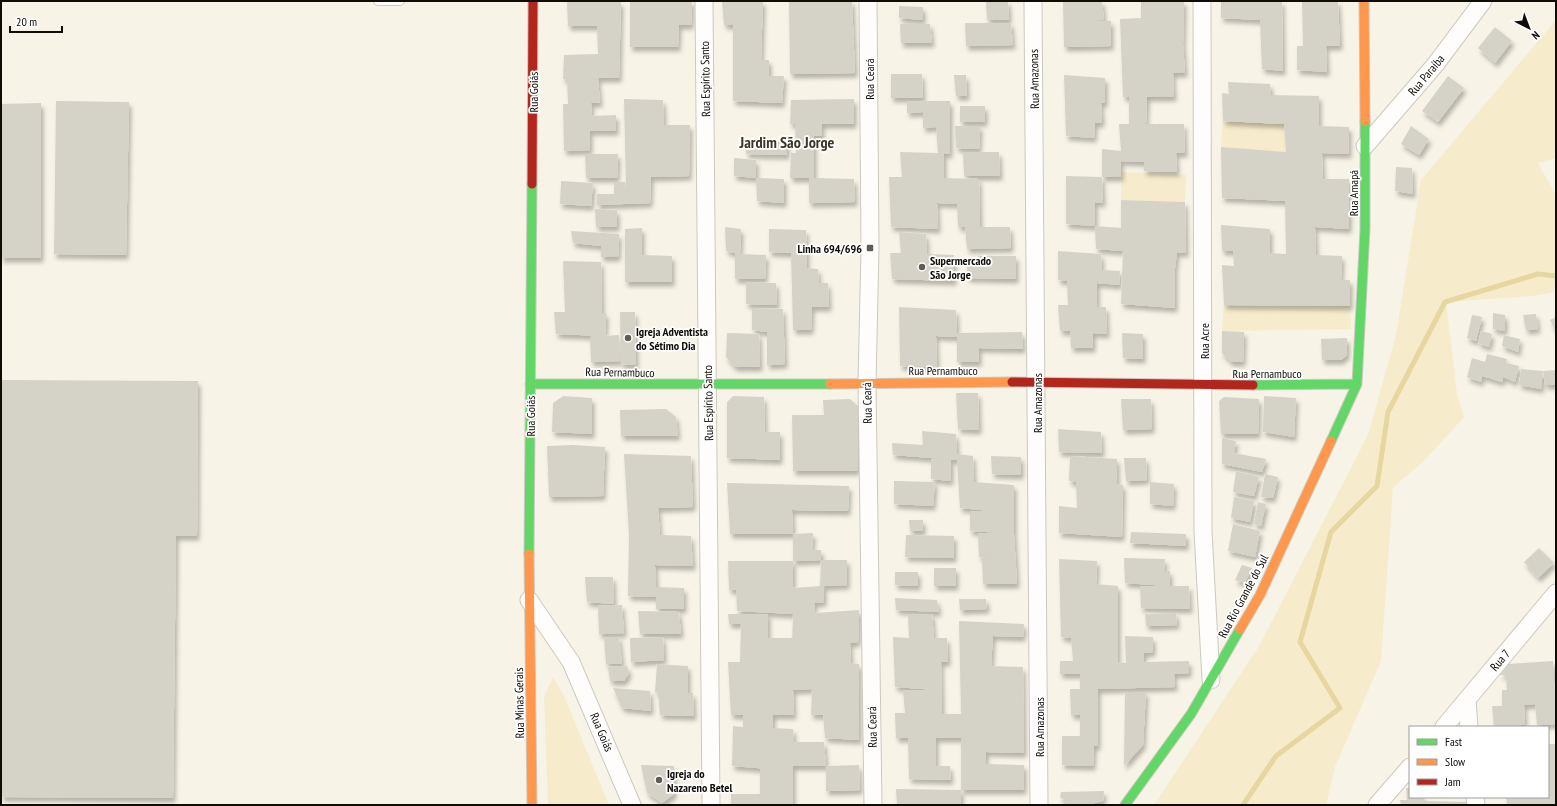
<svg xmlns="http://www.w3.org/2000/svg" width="1557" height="806" viewBox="0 0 1557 806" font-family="'PT Sans Narrow',sans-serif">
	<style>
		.green { fill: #f6eccc }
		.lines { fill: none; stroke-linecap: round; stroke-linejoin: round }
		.stream { stroke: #e6d69f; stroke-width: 5 }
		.building { fill: #d5d3c8; filter: url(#shadow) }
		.lane-casing { stroke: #ccc9bf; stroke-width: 10 }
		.street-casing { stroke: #ccc9bf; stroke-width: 19 }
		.fast-casing { stroke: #ccc9bf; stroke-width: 11 }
		.slow-casing { stroke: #ccc9bf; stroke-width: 11 }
		.jam-casing { stroke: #ccc9bf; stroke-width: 11 }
		.lane { stroke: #fefdfb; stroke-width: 8 }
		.street { stroke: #fefdfb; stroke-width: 17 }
		.fast { stroke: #63d668; stroke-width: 9 }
		.slow { stroke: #ff974d; stroke-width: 9 }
		.jam { stroke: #b3261e; stroke-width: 9 }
		.poi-dot { fill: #605d54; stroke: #fff; stroke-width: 1.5 }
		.labels { text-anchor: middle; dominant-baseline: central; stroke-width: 3.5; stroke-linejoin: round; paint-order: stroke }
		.street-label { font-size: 12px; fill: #0e0c05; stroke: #fff }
		.poi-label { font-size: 12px; font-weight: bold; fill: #0e0c05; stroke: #fff; text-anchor: start }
		.district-label { font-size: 16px; font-weight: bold; fill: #3c3725; stroke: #fff }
	</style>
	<defs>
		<filter id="shadow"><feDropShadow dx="2.5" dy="4.5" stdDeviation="2" flood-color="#0004"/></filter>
	</defs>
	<rect width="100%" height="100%" fill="#f7f3e6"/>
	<path class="green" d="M1556 20V158L1538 163 1556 195V292L1532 296 1446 302 1457 394 1464 417 1423 462 1393 487 1381 661 1335 767 1326 805H1154L1259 646 1368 435 1396 335 1421 180Z
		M1223 121 1284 124 1286 152 1221 147Z
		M1121 172 1186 175 1185 202 1121 200Z
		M1224 305 1350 306 1351 329 1222 331Z
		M553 677 564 696 609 805H548L544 697Z"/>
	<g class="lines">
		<path class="stream" d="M1243 805 1276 756 1340 708 1300 642 1331 532 1377 486 1388 412 1445 302 1538 274 1556 276"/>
	</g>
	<path class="building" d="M567 1 621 2 619 78H598L600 103H591L592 116 616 115V131H590V150L564 151 563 104H568L567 79H563L564 55 598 54 597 26H568Z
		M630 1H692L691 25H679L678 47H630Z
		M722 1H763L761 60H769V76H784L782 103 733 101V25H724Z
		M789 1H852L855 73 790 74Z
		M986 1H1008L1009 20H987Z
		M1063 1H1102L1104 20 1079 21H1111V46L1064 47Z
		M1141 1H1184L1183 44 1185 73H1173L1174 97H1147L1146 124H1184L1185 153H1176L1177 172 1144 171V162L1121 161V177H1102V149L1121 151 1119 124H1129V97H1123L1120 19 1141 18Z
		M1221 1H1282L1283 71 1262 69 1260 20 1221 18Z
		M1302 1H1338L1340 46H1326L1327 72 1297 70V46H1303Z
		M899 6 923 7V20L899 18Z
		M965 23H1011L1013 45 966 46Z
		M900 24H930L932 43H901Z
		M1495 27 1512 41 1495 63 1478 48Z
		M891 74H922L923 98H891Z
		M954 75H966L967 96H956Z
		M1064 75 1105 78V103H1101L1102 123H1095L1094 138 1066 136Z
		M1448 76 1464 88 1438 122 1422 111Z
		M1228 82 1270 84 1271 95 1319 96V126L1349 127V154L1322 153 1323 179H1349V229L1315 227 1316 255 1342 256 1341 280H1350V306L1224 305 1222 265 1234 266 1233 251H1222L1221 225 1270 229V253L1286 254 1285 201 1222 198 1221 147 1286 152 1284 124 1223 121 1222 93 1229 94Z
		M624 99 663 100 664 125H690L689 176 651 177 650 203 597 205V194H614V182H625L626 189Z
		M854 99V124H822V136H814V178L854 179 855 202 809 203V178H790L791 153H796L795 124H790L791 100Z
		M56 101 129 102 126 255 54 254Z
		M907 101H950V154L944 153V178L979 179 980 227H1010L1011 248 967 249 965 227H958L957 204 937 203 938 229 891 227 889 177H902L900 152 938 153 936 127 923 128V112L907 113Z
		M41 103V258H1V104Z
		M960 106H985V122H960Z
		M955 126H980L979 149 956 148Z
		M1411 126 1429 139 1419 155 1401 144Z
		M746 140 787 142V155L746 154Z
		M963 152H999L1000 176H964Z
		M585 154H618L617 178H586Z
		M734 158 756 160V178L734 176Z
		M1396 167 1412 168 1413 194 1395 191Z
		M1066 176 1102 177 1103 203 1095 202V226L1066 224Z
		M756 178 784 179V203L757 201Z
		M561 181 593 183 591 206 560 204Z
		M1121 200 1185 202 1186 253 1177 252 1175 268V308L1121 304 1123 251 1096 249 1095 226 1121 228Z
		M595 209 617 210V227H596Z
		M725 227 741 229 740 254 766 255 765 279H735V253L726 251Z
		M642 228V255L672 256V282H625V229Z
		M769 229 806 230 807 268 818 269 819 283H828L829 307H812L811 330H793L791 253 769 252Z
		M571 231 619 234 618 257H601V246L573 243Z
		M899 232 926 234 927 254 954 255V281L892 279 890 253H901Z
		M1058 251 1101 254 1102 270 1120 271 1119 285 1097 283V307H1106L1107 334 1093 333V348H1071L1070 331H1060L1058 305H1068L1067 281 1058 280Z
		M978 256H1016V279L967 278V265H979Z
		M563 261 601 262 602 313H606L605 336 619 335 620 361 591 362 590 337 602 336 556 334 554 312H565Z
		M746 282 776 283 777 305 746 304Z
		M899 307 956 310 957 333 1022 332 1023 349 979 348V362H957V337L936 336 937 367 900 366Z
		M752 308 783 309 785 364 767 365V332L752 330Z
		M620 312H635L636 365 621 364Z
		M1493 313 1505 315V331L1493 329Z
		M1536 314 1538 329 1526 330 1523 315Z
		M1472 315 1482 317 1476 341 1467 338Z
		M1556 317V332L1550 320Z
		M1222 331 1244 332 1243 362H1231L1222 353Z
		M1481 331 1492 334 1489 347 1478 343Z
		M727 333 759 334 760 367H735L726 357Z
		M1122 333 1143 334V359L1123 358Z
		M1504 335 1520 339 1518 352 1502 346Z
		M1347 338V355L1341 360H1322L1321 339Z
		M1487 354 1507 359 1506 363 1519 366 1515 382 1503 377 1502 382 1482 376 1481 382 1467 377 1472 358 1485 362Z
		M1521 369 1543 371 1556 370V385H1545L1543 371 1541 389 1519 385Z
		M1 380 198 381 197 536H176L173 798 1 797Z
		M956 393H978L979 430 958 429Z
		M563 396 592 398V434L552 432 553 403Z
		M733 396 764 397 765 432H780V460L727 458V402Z
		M1264 396 1296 398 1294 437 1263 432Z
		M1224 397 1259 399 1258 434H1221L1219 401Z
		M850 399 858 406 857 471H793L792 415H824L823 400Z
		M1121 399H1151L1152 429 1123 430Z
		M666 409 676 417 678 436H621L620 410Z
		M1058 429 1101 432 1102 453 1059 452Z
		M922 431 956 434 957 454 973 456 974 482 1014 485V534L1017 584H983L982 559 1001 558 979 557 978 533H1003L970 531V511L1001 512 960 508 957 460 893 455 892 443 923 445Z
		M1222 438 1236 441 1234 453 1266 459 1262 472 1222 464Z
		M573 445 605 447 603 496 549 497 547 446Z
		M624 454 691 456 693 507 658 508 660 535 691 536 693 566 655 565 656 587 684 588V609H656V597L628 596 629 535Z
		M991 456 1021 457V475L992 474Z
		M1070 456 1117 459V484L1123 485 1122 537 1059 533V506L1077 508 1076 482 1069 481Z
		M1124 458H1146L1147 480 1126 481Z
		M931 459 951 460V481L931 479Z
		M1236 471 1259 477 1254 496 1233 492Z
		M1265 474 1278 477 1273 498 1261 497Z
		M894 481 935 482 933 506 894 504Z
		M1150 482 1174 484 1173 506 1150 504Z
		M727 483 849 486 848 511 792 510 793 534H730Z
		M1234 497 1254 501 1250 522 1231 518Z
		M1258 502 1266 504 1261 526 1254 524Z
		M909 520H923V531H910Z
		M1233 524 1260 531 1255 557 1228 551Z
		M1131 532 1186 534V546L1130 543Z
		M813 533 812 550H821V560L793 561V534Z
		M906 535 954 536V558L905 557Z
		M1539 548 1554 563 1538 578 1524 562Z
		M1124 558 1165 559 1164 571H1170V586H1189L1190 609 1141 608 1140 587 1167 586 1125 583Z
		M1059 559 1097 561 1096 584 1118 586V662L1126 663 1125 636 1153 637V652L1144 653V662L1189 661V673L1174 674 1175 687 1098 689V746H1094L1093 766 1062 765V736H1080V715H1071L1070 689H1080V674H1060V661H1073L1071 638 1061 637Z
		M821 560H847V585L824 586V602L814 603 815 613 859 610 858 642 850 643 851 663 859 664V740L825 738 823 715H811L812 689 793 690 794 715H773V728L793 729 794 742H824L826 766H793V805H731V794H760V769L782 770 732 766 733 726 743 727V715H731L728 662H740L741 624H729L728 614H768V638H792V645L793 614 737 611 736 590H729L728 561H793V588L820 586Z
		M1242 565 1252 568 1245 583 1235 580Z
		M934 568H956V586H934Z
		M895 572H918V586L895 585Z
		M585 577H613L614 604 587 602Z
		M895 598 937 600 939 612 896 610Z
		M959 599H986L987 609 960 610Z
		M622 605 624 633 599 634 598 606Z
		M638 611 679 612 681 634H640Z
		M1176 613 1177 625 1146 626 1145 614Z
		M908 614H932L934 638H947L948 662H941L942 714H961L959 621 1024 624 1023 637 993 636 991 666 1023 667 1024 753 986 752V764L1024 765V790H961V805H897L896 789 961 790V738H936V766H950L951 780 909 779 908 738H896L895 713H905L903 690H937L895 687 893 637 909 638Z
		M604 637H619L622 664H606Z
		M663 637 664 660 631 662 630 638Z
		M1553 661 1556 724 1537 725 1535 704 1524 705 1525 725H1520L1521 727H1494L1492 706H1502V690H1507L1506 675H1500L1508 664Z
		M657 664 688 666V693H693L694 716 660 715 658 692H655Z
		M627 666 629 673 624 681H610L608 667Z
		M613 688 650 691 651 711 622 708Z
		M1125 692H1146L1143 745 1124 766Z
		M1548 744H1556V805H1507L1506 797H1548Z
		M641 765 674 766V794L662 803 647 793Z
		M859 765 860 790 826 791V766Z
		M1406 788H1410V797H1424L1425 801 1467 802V805H1401L1400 800H1407Z
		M1104 791 1103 801 1087 805 1069 804 1060 797 1061 792Z"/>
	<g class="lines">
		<g class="lane-casing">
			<path id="lane" d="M378 1H400"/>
		</g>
		<g class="street-casing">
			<path id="street" d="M704 1 711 805
				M868 1 870 248 867 383 873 805
				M1033 1 1039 805
				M1202 1 1203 531 1211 680
				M1365 146 1435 65 1483 1
				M529 600 571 662 632 805
				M1467 700 1469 727
				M1444 727 1556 593
				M1475 797 1476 805
				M1377 805 1410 767"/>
		</g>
		<g class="fast-casing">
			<path id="fast" d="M530 384H830
				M1253 385 1357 384
				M1331 441 1357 384 1365 229V121
				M529 554 532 184
				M1125 805 1191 714 1240 629"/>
		</g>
		<g class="slow-casing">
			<path id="slow" d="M1364 1 1365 121
				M830 384 1012 382
				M529 554 532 805
				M1240 629 1260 595 1331 441"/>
		</g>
		<g class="jam-casing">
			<path id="jam" d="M532 184 533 1
				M1012 382 1253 385"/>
		</g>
		<use href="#lane" class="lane"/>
		<use href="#street" class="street"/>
		<use href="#fast" class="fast"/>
		<use href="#slow" class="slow"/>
		<use href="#jam" class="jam"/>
	</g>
	<g class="poi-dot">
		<rect x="866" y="244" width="8" height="8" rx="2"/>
		<circle cx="922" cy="267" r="4"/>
		<circle cx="628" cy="338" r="4"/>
		<circle cx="659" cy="780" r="4"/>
	</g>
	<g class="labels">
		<g class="street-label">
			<text transform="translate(1426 75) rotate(-50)">Rua Paraíba</text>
			<text transform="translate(705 79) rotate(-91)">Rua Espírito Santo</text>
			<text transform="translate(869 79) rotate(-90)">Rua Ceará</text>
			<text transform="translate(1034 79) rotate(-91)">Rua Amazonas</text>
			<text transform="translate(533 92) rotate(-90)">Rua Goiás</text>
			<text transform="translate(1353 193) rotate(-90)">Rua Amapá</text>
			<text transform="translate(1204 341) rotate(-90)">Rua Acre</text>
			<text x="943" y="370">Rua Pernambuco</text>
			<text transform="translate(620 372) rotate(1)">Rua Pernambuco</text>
			<text x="1267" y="373">Rua Pernambuco</text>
			<text transform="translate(708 403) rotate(-91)">Rua Espírito Santo</text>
			<text transform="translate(867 403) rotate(-91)">Rua Ceará</text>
			<text transform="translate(1037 403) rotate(-90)">Rua Amazonas</text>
			<text transform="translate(530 416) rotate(-90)">Rua Goiás</text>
			<text transform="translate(1243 596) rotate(-62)">Rua Rio Grande do Sul</text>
			<text transform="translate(1500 660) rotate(-50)">Rua 7</text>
			<text transform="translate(519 703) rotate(-91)">Rua Minas Gerais</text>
			<text transform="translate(872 727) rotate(-91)">Rua Ceará</text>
			<text transform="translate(1039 727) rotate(-90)">Rua Amazonas</text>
			<text transform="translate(602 732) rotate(67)">Rua Goiás</text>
		</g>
		<g class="poi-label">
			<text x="862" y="248" text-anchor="end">Linha 694/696</text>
			<text x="930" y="260">Supermercado<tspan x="930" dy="14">São Jorge</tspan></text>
			<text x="636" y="331">Igreja Adventista<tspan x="636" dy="14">do Sétimo Dia</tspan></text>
			<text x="667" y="773">Igreja do<tspan x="667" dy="14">Nazareno Betel</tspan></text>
		</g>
		<g class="district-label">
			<text x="787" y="142">Jardim São Jorge</text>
		</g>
	</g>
	<rect width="1557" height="806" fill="none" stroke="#0e0c05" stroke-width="4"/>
	<rect x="1409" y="726" width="140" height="72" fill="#ffffff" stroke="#9f9e9b"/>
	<rect x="1417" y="739" width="20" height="6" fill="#63d668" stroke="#9f9e9b"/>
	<text x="1445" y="746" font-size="12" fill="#0e0c05">Fast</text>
	<rect x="1417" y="759" width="20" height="6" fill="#ff974d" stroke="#9f9e9b"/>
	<text x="1445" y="766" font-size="12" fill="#0e0c05">Slow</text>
	<rect x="1417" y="779" width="20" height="6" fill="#b3261e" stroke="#9f9e9b"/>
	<text x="1445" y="786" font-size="12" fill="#0e0c05">Jam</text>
	<g transform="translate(1529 28) rotate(138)" stroke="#ffffff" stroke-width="3" paint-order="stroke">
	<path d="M0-3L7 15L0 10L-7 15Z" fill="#0e0c05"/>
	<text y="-6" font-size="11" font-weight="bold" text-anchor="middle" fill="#0e0c05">N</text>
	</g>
	<path d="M10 26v6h52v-6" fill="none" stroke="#0e0c05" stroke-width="2"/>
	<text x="16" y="26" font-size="12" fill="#0e0c05" stroke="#ffffff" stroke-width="3" paint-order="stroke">20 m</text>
</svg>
